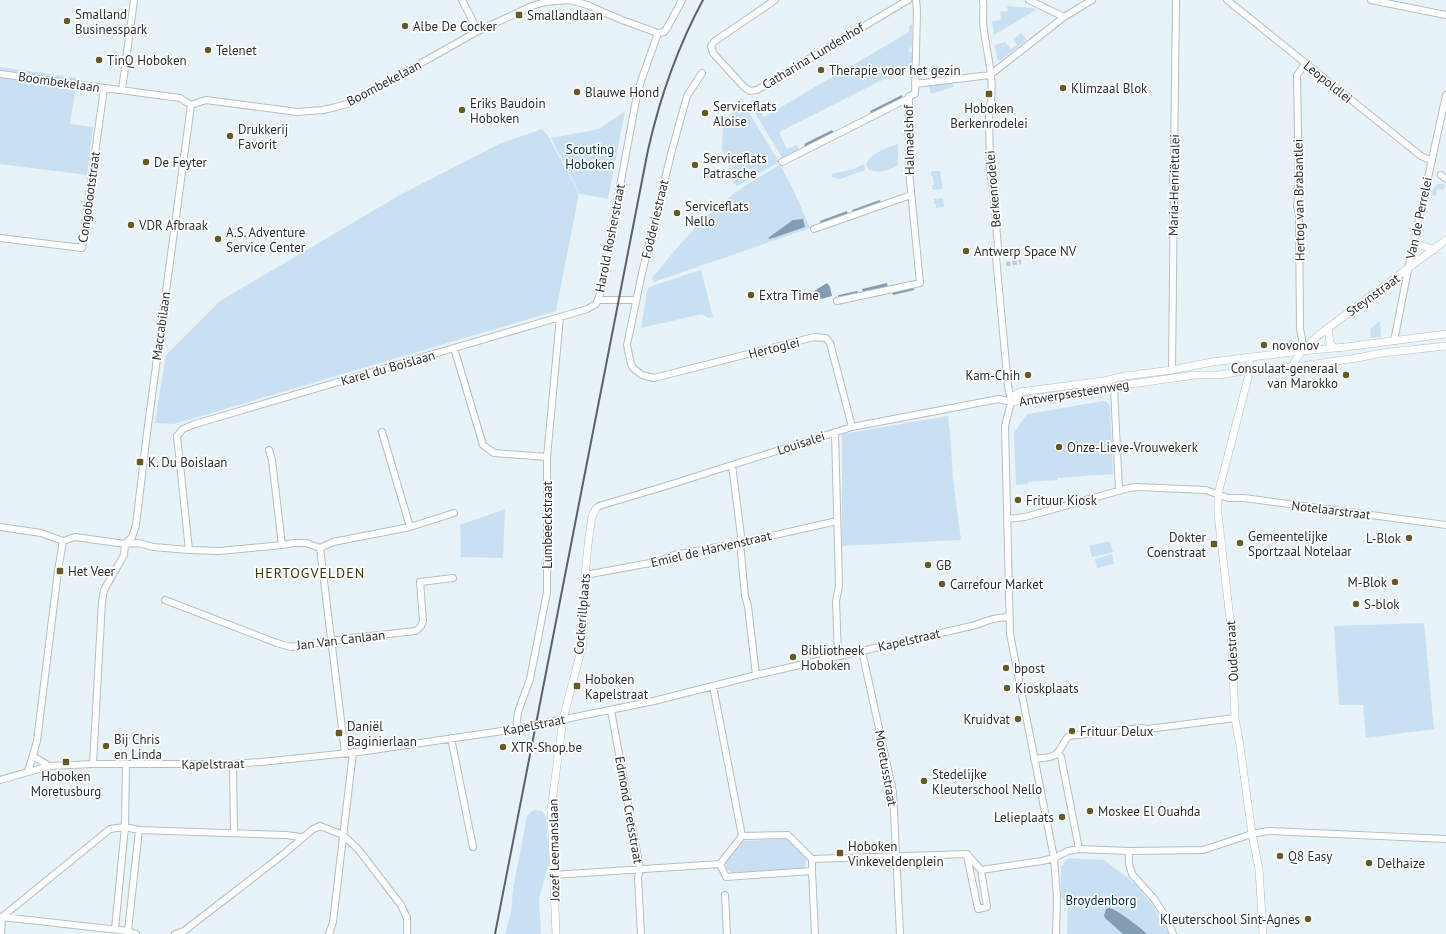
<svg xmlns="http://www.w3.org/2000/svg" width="1446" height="934" viewBox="0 0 1446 934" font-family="'PT Sans',sans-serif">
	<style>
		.green { fill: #c8e0f2 }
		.water { fill: #829db1 }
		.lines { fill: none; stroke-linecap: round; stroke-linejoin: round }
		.stream { stroke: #829db1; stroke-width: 2 }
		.pedestrian-tunnel { stroke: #c3cbd1; stroke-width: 4.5; stroke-dasharray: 4.5 2; stroke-linecap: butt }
		.minor-casing { stroke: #b5bec5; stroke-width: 8 }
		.tertiary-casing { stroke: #b5bec5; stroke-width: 8 }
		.minor { stroke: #fff; stroke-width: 6 }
		.tertiary { stroke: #fff; stroke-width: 7 }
		.rail { stroke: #5d6266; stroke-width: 2 }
		.poi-dot { fill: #655926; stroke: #fff; stroke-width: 1.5 }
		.labels { text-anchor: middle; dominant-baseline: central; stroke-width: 3.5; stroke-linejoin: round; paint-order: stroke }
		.poi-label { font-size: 13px; fill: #2d3033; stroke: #fff; text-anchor: start }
		.street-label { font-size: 13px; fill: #2d3033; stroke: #fff }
		.park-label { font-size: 13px; fill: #002f4c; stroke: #fff }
		.neighbourhood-label { font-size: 14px; letter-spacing: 1px; fill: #3e350a; stroke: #fff }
	</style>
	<rect width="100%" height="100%" fill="#e8f2f9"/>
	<path class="green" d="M1007 6 1032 8 1036 10 994 35 992 21 1001 20 1000 12 1008 11Z
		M912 24V47L909 48 908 51 912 52V65L779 132 787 149 797 145 800 151 783 159 749 103 753 100 764 117 909 32V26Z
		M1021 33 1027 40 1000 61 997 59 995 45 1005 42 1011 49 1017 45 1013 39Z
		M0 67 77 78 70 124 93 127 87 175 0 164Z
		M952 83 953 87 931 94 929 86Z
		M744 104 779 162 737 186 730 179 733 168 722 150 723 125 726 118Z
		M625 111 608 199 580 194 551 138 599 129Z
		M542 129 548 136 579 193 556 311 174 424 155 423 166 355 220 301 400 195 499 144Z
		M898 144V165C888 171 879 174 868 169L866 165C869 153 888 148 898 144Z
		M780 165 793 189 810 228 654 282 652 278C669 258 685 237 705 218 727 196 754 180 780 165Z
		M862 165H864L865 170 840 179 832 177V174L854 169Z
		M931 171H940L943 189 933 190 932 185H934L933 176H931Z
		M1438 184H1443L1446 186 1442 190 1440 189 1437 190 1436 196 1431 195 1433 189Z
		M943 198 944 207 936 208V204H934V199Z
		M701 270 713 317 708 318 702 314 641 328 647 291 649 287Z
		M1380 321 1381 337 1371 338 1370 329Z
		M1103 401 1107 402 1110 406 1113 474 1057 478V480L1028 482V484L1016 485 1014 433 1027 414Z
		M948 416 950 432 953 478 961 540 842 546V434Z
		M505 509 503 558 461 557 460 525Z
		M1109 541 1113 552 1092 557 1089 546Z
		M1112 554 1114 564 1097 568 1095 559Z
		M1424 623 1434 729 1366 738 1363 705H1339L1334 626Z
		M536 810 542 811 546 817 549 863 539 898 541 934H505L511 913 513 889 527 816 532 811Z
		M784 839C796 841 813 857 803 869L734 873C715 868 734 848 742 841Z
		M1069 858 1104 860 1128 878 1136 885 1154 907 1169 934H1067L1068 904 1061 897V866L1064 865V862Z"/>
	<path class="water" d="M902 95V100L872 115 870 111Z
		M832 130 834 133 806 148 804 144Z
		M880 200 881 203 853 213 852 210Z
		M847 211 848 215 821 224 820 221Z
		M803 219 805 227 770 239 768 238 793 220Z
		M827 283 830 287 832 296 821 299 814 291Z
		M887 283 888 288 863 293 862 289Z
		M914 287V290L893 295 892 291Z
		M1109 908C1115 908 1141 928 1147 934H1123L1106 919 1104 916 1106 909Z"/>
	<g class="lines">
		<path class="stream" d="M839 296 857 292"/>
		<path class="pedestrian-tunnel" d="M1006 264 1021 262"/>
		<g class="minor-casing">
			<path id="minor" d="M462 0 478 31
				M775 0 715 41 711 46 713 53 744 87 750 91 757 90 908 0
				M983 0C984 8 983 14 983 22 985 47 997 85 989 109L990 175 993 186 998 248 996 257 1008 386 1011 402 1005 426 1010 634 1054 858 1057 897 1056 934
				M1029 0 1064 17
				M1227 0 1421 156 1432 161
				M1371 0 1446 15
				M658 33 664 32 667 28 682 0
				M702 73 687 96 672 150 642 273 627 345 631 364 633 368 642 375 654 378 814 337 826 338 830 343 852 427
				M0 74 180 98 191 105
				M990 75 1064 17 1092 0
				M915 84 990 75
				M122 90 134 0
				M191 105 206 100 297 112 323 110 336 107 347 104 370 92 478 31 532 6 545 2 570 0 587 5 622 20 658 33
				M782 162 909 98
				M1441 175 1446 179
				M814 229 911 195
				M0 238 82 248 104 88
				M598 300H636
				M837 301 920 283 909 171V96L915 94 917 10 916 0
				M1394 341 1408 270 1446 95
				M454 348 483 445 494 453 547 457
				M1301 351 1302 339 1300 329 1299 215 1297 206 1299 192 1297 75 1305 64
				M1172 370 1174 186C1172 176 1172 168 1174 158L1176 0
				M1114 388 1119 491
				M382 432 410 527
				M835 432 839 586 836 601 838 656
				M269 450 272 460 282 545
				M732 465 741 536 740 543 745 596 748 606 756 675
				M596 509 599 506 666 486 852 427 999 399 1011 402
				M1007 519 1025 517 1129 488 1137 487 1206 490 1228 498H1244L1446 525
				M0 527 41 533 63 541 75 537 125 544 139 543 153 547 189 550 219 551 282 545 294 543H306L320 548 333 542 410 527 454 513
				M125 544 132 537 136 525 147 433 191 105
				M320 548 345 753
				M189 550 177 436 183 429 195 424 560 317 587 309 596 304 600 294 636 100 641 81 658 33
				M585 575 661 561 674 555 740 543 837 521
				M165 600 277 643 291 647 351 638 416 631 421 626 423 621 420 582 453 578
				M862 651 893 792 900 934
				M713 686 742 836
				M611 710 640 869 638 878 641 934
				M516 729 518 712 530 679 547 592V457L560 317
				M451 738 473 847
				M1058 753 1061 757 1079 849
				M33 756 49 766
				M1034 759C1040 758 1048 758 1053 756 1061 753 1063 741 1069 736L1140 728 1148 729 1235 718
				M93 764 102 601 104 590 124 555 125 544
				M233 764 234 833
				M28 772 37 741 58 571 63 541
				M0 780 49 766 93 764H233L261 762 359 752 516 729 654 701 756 675 976 625C987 620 998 617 1010 617
				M788 835 812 859V871L726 877 720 864 742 836Z
				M1129 851V864L1132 874 1155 900 1168 921 1173 934
				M967 856 978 909 987 907 981 870
				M812 859 967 854 981 870 1042 861 1054 858 1068 851 1079 849 1129 851 1203 850 1252 834 1268 831 1446 839
				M812 871 815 934
				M553 875 720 864
				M725 895 727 934
				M2 917 128 931 136 934
				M115 929 125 827 126 764
				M128 931 139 830
				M1 934 2 917 110 829 125 827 139 830 286 835 302 837
				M175 934 184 931 285 853 313 829 320 826 343 835 358 849 401 905 407 918V934
				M329 934 333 922 353 752"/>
		</g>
		<g class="tertiary-casing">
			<path id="tertiary" d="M1414 240 1418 244 1434 250
				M1328 328 1330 343 1333 347
				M1446 334 1346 347 1301 351 1212 362 1172 370 1125 376 1104 381 1020 392 1012 397 1011 402 1107 389 1124 385 1195 375H1219L1250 370 1302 366 1357 358 1382 353 1446 346
				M1249 357 1250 370 1218 494V514L1231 628 1235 718 1240 746 1252 834 1259 869 1263 934
				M1292 367 1301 351 1320 334 1446 240
				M556 934 551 810 563 719 583 643 585 575 589 536 592 516 596 509"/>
		</g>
		<use href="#minor" class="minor"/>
		<use href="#tertiary" class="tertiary"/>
		<path class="rail" d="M495 934 648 150C660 97 677 48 703 0"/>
	</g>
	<g class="poi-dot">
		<rect x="515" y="11" width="8" height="8" rx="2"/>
		<circle cx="67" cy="21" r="4"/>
		<circle cx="405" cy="26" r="4"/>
		<circle cx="208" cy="50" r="4"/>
		<circle cx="99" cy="60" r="4"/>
		<circle cx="821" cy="70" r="4"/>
		<circle cx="1063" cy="88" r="4"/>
		<circle cx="577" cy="92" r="4"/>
		<rect x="985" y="90" width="8" height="8" rx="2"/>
		<circle cx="462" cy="110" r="4"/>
		<circle cx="705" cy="113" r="4"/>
		<circle cx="230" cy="136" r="4"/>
		<circle cx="146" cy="162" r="4"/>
		<circle cx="695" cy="165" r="4"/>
		<circle cx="677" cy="213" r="4"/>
		<circle cx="131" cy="225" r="4"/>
		<circle cx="218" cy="239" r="4"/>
		<circle cx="966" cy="251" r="4"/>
		<circle cx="751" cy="295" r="4"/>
		<circle cx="1264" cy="345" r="4"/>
		<circle cx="1028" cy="375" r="4"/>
		<circle cx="1346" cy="375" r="4"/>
		<circle cx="1059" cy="447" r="4"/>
		<rect x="136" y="458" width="8" height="8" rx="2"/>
		<circle cx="1018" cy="500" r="4"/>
		<circle cx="1409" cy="538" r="4"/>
		<circle cx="1240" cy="543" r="4"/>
		<rect x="1210" y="540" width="8" height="8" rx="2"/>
		<circle cx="928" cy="565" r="4"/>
		<rect x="56" y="567" width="8" height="8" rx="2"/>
		<circle cx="1395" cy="582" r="4"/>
		<circle cx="942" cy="584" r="4"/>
		<circle cx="1356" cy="604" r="4"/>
		<circle cx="793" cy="657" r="4"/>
		<circle cx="1006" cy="668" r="4"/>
		<rect x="573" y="682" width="8" height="8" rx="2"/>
		<circle cx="1007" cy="688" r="4"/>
		<circle cx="1018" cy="719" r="4"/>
		<circle cx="1072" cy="731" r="4"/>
		<rect x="335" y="729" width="8" height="8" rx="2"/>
		<circle cx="106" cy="746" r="4"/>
		<circle cx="503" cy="747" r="4"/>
		<rect x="62" y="758" width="8" height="8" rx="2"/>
		<circle cx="924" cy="781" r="4"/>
		<circle cx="1090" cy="811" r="4"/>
		<circle cx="1062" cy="817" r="4"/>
		<rect x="836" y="849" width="8" height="8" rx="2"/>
		<circle cx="1280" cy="856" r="4"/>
		<circle cx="1369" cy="863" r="4"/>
		<circle cx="1308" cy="919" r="4"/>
	</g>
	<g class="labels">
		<g class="poi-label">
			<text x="75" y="14">Smalland<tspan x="75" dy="15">Businesspark</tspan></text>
			<text x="527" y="15">Smallandlaan</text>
			<text x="413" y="26">Albe De Cocker</text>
			<text x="216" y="50">Telenet</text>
			<text x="107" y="60">TinQ Hoboken</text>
			<text x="829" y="70">Therapie voor het gezin</text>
			<text x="1071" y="88">Klimzaal Blok</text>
			<text x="585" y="92">Blauwe Hond</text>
			<text x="470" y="103">Eriks Baudoin<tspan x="470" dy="15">Hoboken</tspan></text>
			<text x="713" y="106">Serviceflats<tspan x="713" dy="15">Aloise</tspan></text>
			<text x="989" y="108" text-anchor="middle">Hoboken<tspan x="989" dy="15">Berkenrodelei</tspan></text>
			<text x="238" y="129">Drukkerij<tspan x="238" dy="15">Favorit</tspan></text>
			<text x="703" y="158">Serviceflats<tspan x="703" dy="15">Patrasche</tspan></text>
			<text x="154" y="162">De Feyter</text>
			<text x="685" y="206">Serviceflats<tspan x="685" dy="15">Nello</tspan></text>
			<text x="139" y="225">VDR Afbraak</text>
			<text x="226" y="232">A.S. Adventure<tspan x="226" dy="15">Service Center</tspan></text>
			<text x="974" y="251">Antwerp Space NV</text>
			<text x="759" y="295">Extra Time</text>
			<text x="1272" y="345">novonov</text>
			<text x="1338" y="368" text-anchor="end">Consulaat-generaal<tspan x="1338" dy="15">van Marokko</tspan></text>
			<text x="1020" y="375" text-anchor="end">Kam-Chih</text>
			<text x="1067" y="447">Onze-Lieve-Vrouwekerk</text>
			<text x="148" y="462">K. Du Boislaan</text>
			<text x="1026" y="500">Frituur Kiosk</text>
			<text x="1248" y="536">Gemeentelijke<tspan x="1248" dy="15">Sportzaal Notelaar</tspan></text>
			<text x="1206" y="537" text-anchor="end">Dokter<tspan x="1206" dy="15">Coenstraat</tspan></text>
			<text x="1401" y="538" text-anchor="end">L-Blok</text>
			<text x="936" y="565">GB</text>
			<text x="68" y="571">Het Veer</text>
			<text x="1387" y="582" text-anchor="end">M-Blok</text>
			<text x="950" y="584">Carrefour Market</text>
			<text x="1364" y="604">S-blok</text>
			<text x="801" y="650">Bibliotheek<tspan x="801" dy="15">Hoboken</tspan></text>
			<text x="1014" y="668">bpost</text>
			<text x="585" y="679">Hoboken<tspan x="585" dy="15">Kapelstraat</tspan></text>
			<text x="1015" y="688">Kioskplaats</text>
			<text x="1010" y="719" text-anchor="end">Kruidvat</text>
			<text x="347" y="726">Daniël<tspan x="347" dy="15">Baginierlaan</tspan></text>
			<text x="1080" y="731">Frituur Delux</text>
			<text x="114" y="739">Bij Chris<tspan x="114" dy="15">en Linda</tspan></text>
			<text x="511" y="747">XTR-Shop.be</text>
			<text x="932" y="774">Stedelijke<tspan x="932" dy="15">Kleuterschool Nello</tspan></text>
			<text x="66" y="776" text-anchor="middle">Hoboken<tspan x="66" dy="15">Moretusburg</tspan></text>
			<text x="1098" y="811">Moskee El Ouahda</text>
			<text x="1054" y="817" text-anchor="end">Lelieplaats</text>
			<text x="848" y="846">Hoboken<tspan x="848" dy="15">Vinkeveldenplein</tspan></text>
			<text x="1288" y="856">Q8 Easy</text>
			<text x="1377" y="863">Delhaize</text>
			<text x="1300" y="919" text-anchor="end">Kleuterschool Sint-Agnes</text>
		</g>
		<g class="street-label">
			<text transform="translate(813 56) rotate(-31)">Catharina Lundenhof</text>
			<text transform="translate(59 82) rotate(8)">Boombekelaan</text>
			<text transform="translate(1328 82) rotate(39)">Leopoldlei</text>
			<text transform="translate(384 83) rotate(-28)">Boombekelaan</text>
			<text transform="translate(909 140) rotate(-91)">Halmaelshof</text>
			<text transform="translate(1174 185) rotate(-89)">Maria-Henriëttalei</text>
			<text transform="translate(993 189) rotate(-95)">Berkenrodelei</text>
			<text transform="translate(89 197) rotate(-82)">Congobootstraat</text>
			<text transform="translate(1299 200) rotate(-91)">Hertog van Brabantlei</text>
			<text transform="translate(1419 218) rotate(-78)">Van de Perrelei</text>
			<text transform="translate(655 219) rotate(-77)">Fodderiestraat</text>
			<text transform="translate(610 238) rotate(-79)">Harold Rosherstraat</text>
			<text transform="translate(1373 295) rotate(-36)">Steynstraat</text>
			<text transform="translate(161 326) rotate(-82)">Maccabilaan</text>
			<text transform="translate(774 348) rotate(-14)">Hertoglei</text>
			<text transform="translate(388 368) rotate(-16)">Karel du Boislaan</text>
			<text transform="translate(1074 393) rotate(-9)">Antwerpsesteenweg</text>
			<text transform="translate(801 443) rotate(-18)">Louisalei</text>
			<text transform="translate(1331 510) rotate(7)">Notelaarstraat</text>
			<text transform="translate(547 525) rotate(-90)">Lumbeeckstraat</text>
			<text transform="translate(711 549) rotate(-13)">Emiel de Harvenstraat</text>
			<text transform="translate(582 614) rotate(-85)">Cockerillplaats</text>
			<text transform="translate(341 640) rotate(-7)">Jan Van Canlaan</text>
			<text transform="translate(909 640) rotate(-13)">Kapelstraat</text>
			<text transform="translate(1232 651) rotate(-93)">Oudestraat</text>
			<text transform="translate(534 725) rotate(-11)">Kapelstraat</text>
			<text transform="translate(213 764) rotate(-1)">Kapelstraat</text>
			<text transform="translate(886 768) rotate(80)">Moretusstraat</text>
			<text transform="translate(629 810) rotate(80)">Edmond Cretsstraat</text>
			<text transform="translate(554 850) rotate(-91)">Jozef Leemanslaan</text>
		</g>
		<g class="park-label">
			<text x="590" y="149">Scouting<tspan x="590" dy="15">Hoboken</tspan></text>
			<text x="1101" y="900">Broydenborg</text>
		</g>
		<g class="neighbourhood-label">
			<text x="310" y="573">HERTOGVELDEN</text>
		</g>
	</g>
</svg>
